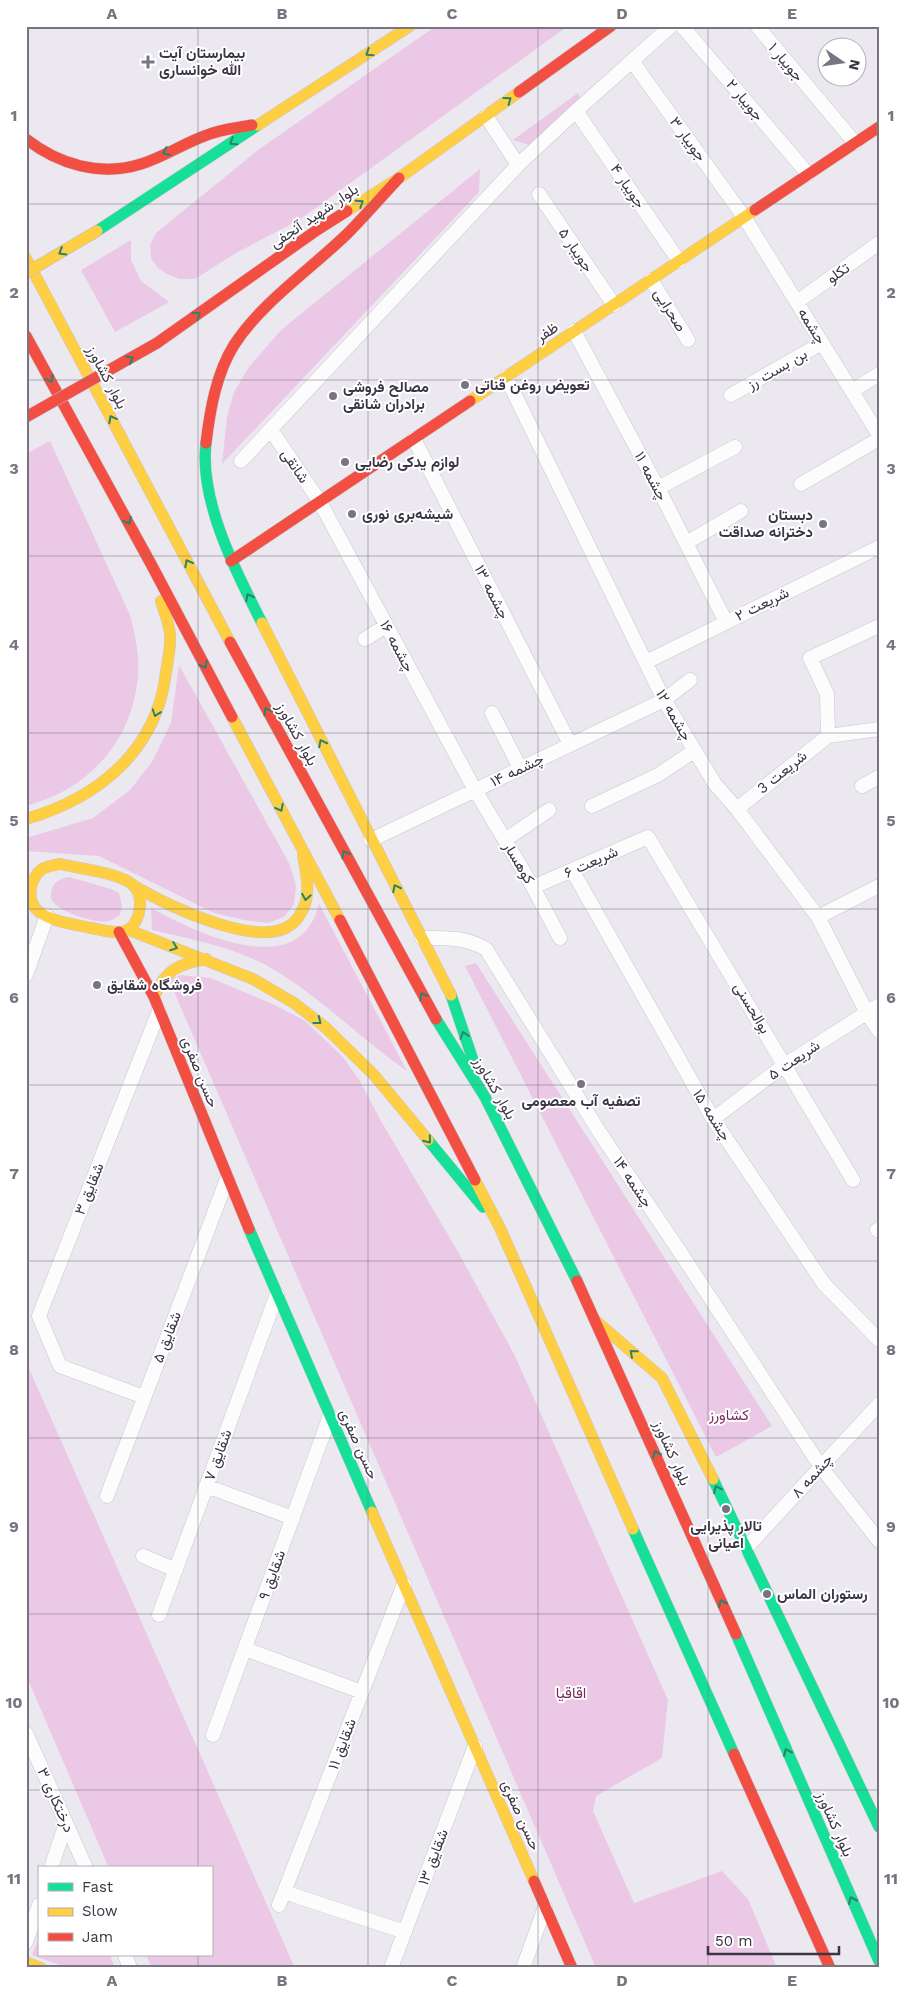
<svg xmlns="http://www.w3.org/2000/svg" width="905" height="1994" viewBox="0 0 905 1994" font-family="'Work Sans',Vazirmatn,sans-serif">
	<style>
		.green { fill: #eac8e6 }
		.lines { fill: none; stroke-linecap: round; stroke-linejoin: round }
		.street-casing { stroke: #cac5ce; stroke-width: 15 }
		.fast-casing { stroke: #cdc5d5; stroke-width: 12 }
		.slow-casing { stroke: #cdc5d5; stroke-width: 12 }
		.jam-casing { stroke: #cdc5d5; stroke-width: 12 }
		.street { stroke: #fcfcfd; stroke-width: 14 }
		.fast { stroke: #16e098; stroke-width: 11 }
		.slow { stroke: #ffcf43; stroke-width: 11 }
		.jam { stroke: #f24e42; stroke-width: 11 }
		.slow-bridge-casing { stroke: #c2b5d2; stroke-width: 12; stroke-linecap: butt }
		.jam-bridge-casing { stroke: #c2b5d2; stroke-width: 12; stroke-linecap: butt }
		.slow-bridge { stroke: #ffcf43; stroke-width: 11 }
		.jam-bridge { stroke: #f24e42; stroke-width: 11 }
		.oneway { stroke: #2a826a }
		.grid { fill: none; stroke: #797481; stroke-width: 1; stroke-opacity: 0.55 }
		.poi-dot { fill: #797481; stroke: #fff; stroke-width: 2 }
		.labels { text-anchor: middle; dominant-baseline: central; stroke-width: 4; stroke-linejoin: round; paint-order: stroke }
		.poi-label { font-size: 15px; font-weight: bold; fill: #3b3545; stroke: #fff; text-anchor: start }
		.street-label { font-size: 15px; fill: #3b3545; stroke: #fff }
		.park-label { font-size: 15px; fill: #78285b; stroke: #fff }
		.neatline { fill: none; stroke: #797481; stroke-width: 2 }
		.grid-label { font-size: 16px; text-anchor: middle; font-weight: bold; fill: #797481 }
	</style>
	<rect width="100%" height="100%" fill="#ece8f0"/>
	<path class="green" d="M436 26H568L299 220 236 253 195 279H179L167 274 158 268 151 258 150 245 156 233 258 150Z
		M578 93 580 98 529 145 513 140Z
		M480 169 479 192 222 464 227 417 234 392 249 367 281 330Z
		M131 240V260L141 281 169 302 115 332 81 270Z
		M50 441 130 615C135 635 140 655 138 676 132 742 89 789 26 806V454Z
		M179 665 289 863 296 885 294 904 284 917 268 923 244 920 214 913 99 856 26 851V838L93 818 130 790 152 762 171 723Z
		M69 877 111 889 119 893 122 906 120 915C116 917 113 920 109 921 95 924 58 912 51 899 50 886 56 879 69 877Z
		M319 904 407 1071C362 1040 324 1000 276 971 239 948 194 940 152 930L151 908C195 932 300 984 319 904Z
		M476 963 772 1426 716 1457 465 966Z
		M180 975 211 978 277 1006 305 1021 342 1056 360 1081 381 1121 457 1250 515 1356 668 1700 662 1758 596 1796 593 1811 634 1903 722 1871 748 1899 777 1968H596L169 980Z
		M26 1362 295 1968H152L146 1955H211V1868H109L26 1675Z
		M39 1937V1955H110L115 1968H68L32 1955Z"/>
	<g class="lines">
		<g class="street-casing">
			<path id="street" d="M682 26 808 174
				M757 26 855 143
				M632 61 744 217 879 435
				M576 111 679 261
				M486 116 518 165
				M539 194 614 305
				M651 280 688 340
				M797 302 879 243
				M574 331 658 488 726 622
				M506 377 664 700 715 784 737 809 818 917 867 1013 879 1031
				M852 391 879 374
				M731 395 822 343
				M271 430 320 502 475 790 533 887 560 938
				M414 439 570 744
				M241 461 518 165 576 111 671 26
				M801 484 879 439
				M658 488 735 447
				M686 543 741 511
				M365 639 386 626
				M646 662 879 547
				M492 713 520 768
				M828 736 827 694 810 658 879 626
				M828 736 879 729
				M862 786 879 777
				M592 806 658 775 694 751
				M737 809 828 736
				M371 840 664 700 690 680
				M505 840 549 810
				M572 870 713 1119 824 1284 879 1340
				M533 887 648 837 853 1180
				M818 917 879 886
				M422 938C444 938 466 937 486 949L600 1133 682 1255 821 1467 879 1541
				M26 975 47 916
				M713 1119 786 1064 879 1005
				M877 1230 879 1229
				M144 1397 60 1366 39 1316 159 1011
				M206 1486 293 1518
				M107 1496 227 1179
				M746 1548 879 1404
				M143 1556 176 1570
				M159 1615 277 1294
				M245 1649 362 1692
				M26 1733 86 1868
				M213 1735 330 1416
				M51 1868 66 1823
				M284 1892 405 1932
				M279 1905 404 1584
				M26 1942 39 1905
				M125 1955 130 1968
				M391 1968 475 1746
				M523 1968 545 1907"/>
		</g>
		<g class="fast-casing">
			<path id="fast" d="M97 231 258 125
				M206 443C199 501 236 572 262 623
				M451 995 474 1063
				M436 1019 485 1097 577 1281
				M428 1140 483 1207
				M249 1229 372 1512
				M713 1479 879 1827
				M633 1529 734 1754
				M736 1634 879 1961"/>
		</g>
		<g class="slow-casing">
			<path id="slow" d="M258 125 410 26
				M347 211 399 178 519 92
				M26 258 230 642
				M470 401 755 210
				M262 623 451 995
				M232 717 340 920
				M26 819C98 798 157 751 166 672 168 660 171 646 170 634 169 623 164 612 161 601
				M60 864C77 868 121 873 133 885 145 896 141 925 125 931 114 934 102 930 91 928 74 924 50 922 37 910 26 899 30 878 42 869 47 866 54 865 60 864Z
				M134 886C165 904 259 951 292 924 296 921 301 913 303 909 311 893 306 872 303 856
				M129 930 253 979 294 1003 325 1027 374 1075 428 1140
				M154 997C165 970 178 964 206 959
				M475 1180 500 1228 633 1529
				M596 1321 662 1378 713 1479
				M372 1512 534 1881
				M26 1962 41 1968"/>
		</g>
		<g class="jam-casing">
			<path id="jam" d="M519 92 611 26
				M26 139C58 164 100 177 141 164 164 157 184 143 207 135 222 129 237 128 252 125
				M755 210 879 127
				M26 336 151 564 232 717
				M157 343 317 230 347 211
				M206 443C210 410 216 374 234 345 262 302 311 269 347 234 365 216 382 196 399 178
				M231 561 470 401
				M230 642 436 1019
				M340 920 475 1180
				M119 932 154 997 249 1229
				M577 1281 736 1634
				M734 1754 830 1968
				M534 1881 572 1968"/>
		</g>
		<use href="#street" class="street"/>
		<use href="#fast" class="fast"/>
		<use href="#slow" class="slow"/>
		<use href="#jam" class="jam"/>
		<g class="slow-bridge-casing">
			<path id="slow-bridge" d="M26 273 97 231"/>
		</g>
		<g class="jam-bridge-casing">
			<path id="jam-bridge" d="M26 417 157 343"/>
		</g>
		<use href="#slow-bridge" class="slow-bridge"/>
		<use href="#jam-bridge" class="jam-bridge"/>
	</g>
	<defs><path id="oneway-chevron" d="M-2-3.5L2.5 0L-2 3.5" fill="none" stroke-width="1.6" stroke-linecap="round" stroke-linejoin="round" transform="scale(1.25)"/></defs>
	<g class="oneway">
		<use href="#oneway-chevron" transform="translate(369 53) rotate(147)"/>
		<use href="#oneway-chevron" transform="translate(508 100) rotate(-36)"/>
		<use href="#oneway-chevron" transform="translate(233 142) rotate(147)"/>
		<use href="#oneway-chevron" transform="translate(166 152) rotate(156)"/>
		<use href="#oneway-chevron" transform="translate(360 203) rotate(-33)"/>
		<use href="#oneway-chevron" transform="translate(62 252) rotate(149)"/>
		<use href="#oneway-chevron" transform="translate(197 315) rotate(-35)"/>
		<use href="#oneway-chevron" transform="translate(130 359) rotate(-29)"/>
		<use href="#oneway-chevron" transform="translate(50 379) rotate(61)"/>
		<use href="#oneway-chevron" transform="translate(112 419) rotate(-118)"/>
		<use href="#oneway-chevron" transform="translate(128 521) rotate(61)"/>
		<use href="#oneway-chevron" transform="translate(188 563) rotate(-118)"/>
		<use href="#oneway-chevron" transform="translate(249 597) rotate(-117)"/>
		<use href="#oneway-chevron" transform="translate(204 665) rotate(62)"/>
		<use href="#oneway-chevron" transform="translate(267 711) rotate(-119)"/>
		<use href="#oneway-chevron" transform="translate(156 713) rotate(109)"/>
		<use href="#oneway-chevron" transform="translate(322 743) rotate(-117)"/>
		<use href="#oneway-chevron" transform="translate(280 808) rotate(62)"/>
		<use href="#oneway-chevron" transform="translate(345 854) rotate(-119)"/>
		<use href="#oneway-chevron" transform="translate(396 888) rotate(-117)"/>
		<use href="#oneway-chevron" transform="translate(306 897) rotate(100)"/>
		<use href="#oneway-chevron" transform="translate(174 947) rotate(21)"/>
		<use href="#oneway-chevron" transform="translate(423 996) rotate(-119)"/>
		<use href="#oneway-chevron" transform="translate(318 1021) rotate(38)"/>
		<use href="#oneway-chevron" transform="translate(464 1035) rotate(-108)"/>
		<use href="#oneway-chevron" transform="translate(428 1140) rotate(51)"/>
		<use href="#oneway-chevron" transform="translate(633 1353) rotate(-139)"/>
		<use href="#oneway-chevron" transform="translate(656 1454) rotate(-114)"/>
		<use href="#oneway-chevron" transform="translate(717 1489) rotate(-116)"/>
		<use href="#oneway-chevron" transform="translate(722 1603) rotate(-114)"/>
		<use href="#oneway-chevron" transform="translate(787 1752) rotate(-114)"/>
		<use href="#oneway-chevron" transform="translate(852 1900) rotate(-114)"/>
	</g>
	<path class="grid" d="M198 26V1868M368 26V1968M538 26V1968M708 26V1968M26 204H879M26 380H879M26 556H879M26 733H879M26 909H879M26 1085H879M26 1261H879M26 1438H879M26 1614H879M26 1790H879M198 1955V1968"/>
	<g class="poi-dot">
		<path d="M145.5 54.5h5v5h5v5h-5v5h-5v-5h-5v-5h5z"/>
		<circle cx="465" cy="385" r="5"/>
		<circle cx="333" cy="396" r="5"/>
		<circle cx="345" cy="462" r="5"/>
		<circle cx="352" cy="514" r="5"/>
		<circle cx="823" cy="524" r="5"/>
		<circle cx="97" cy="985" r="5"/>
		<circle cx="581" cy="1084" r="5"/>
		<circle cx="726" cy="1509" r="5"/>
		<circle cx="767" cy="1594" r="5"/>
	</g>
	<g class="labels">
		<g class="poi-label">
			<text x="159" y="53">بیمارستان آیت<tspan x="159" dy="17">الله خوانساری</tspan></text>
			<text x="475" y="385">تعویض روغن قناتی</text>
			<text x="343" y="387">مصالح فروشی<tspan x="343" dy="17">برادران شانقی</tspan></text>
			<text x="355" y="462">لوازم یدکی رضایی</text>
			<text x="362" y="514">شیشه‌بری نوری</text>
			<text x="813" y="515" text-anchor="end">دبستان<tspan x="813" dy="17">دخترانه صداقت</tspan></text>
			<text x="107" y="985">فروشگاه شقایق</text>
			<text x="581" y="1101" text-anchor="middle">تصفیه آب معصومی</text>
			<text x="726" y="1526" text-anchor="middle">تالار پذیرایی<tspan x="726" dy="17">اعیانی</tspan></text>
			<text x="777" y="1594">رستوران الماس</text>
		</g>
		<g class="street-label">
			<text transform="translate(786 62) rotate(50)">جویبار ۱</text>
			<text transform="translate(745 100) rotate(50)">جویبار ۲</text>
			<text transform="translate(688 139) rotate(54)">جویبار ۳</text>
			<text transform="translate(628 186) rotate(56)">جویبار ۴</text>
			<text transform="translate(314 216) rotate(-34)">بلوار شهید آنجفی</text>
			<text transform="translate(576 250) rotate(56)">جویبار ۵</text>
			<text transform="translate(838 273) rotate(-36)">تکلو</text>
			<text transform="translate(670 310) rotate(58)">صحرایی</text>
			<text transform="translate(812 326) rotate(58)">چشمه</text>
			<text transform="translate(547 332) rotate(-34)">ظفر</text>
			<text transform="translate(777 369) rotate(-30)">بن بست رز</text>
			<text transform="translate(107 377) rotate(62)">بلوار کشاورز</text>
			<text transform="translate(295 466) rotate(56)">شانقی</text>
			<text transform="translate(651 476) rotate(62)">چشمه ۱۱</text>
			<text transform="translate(492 592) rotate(63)">چشمه ۱۳</text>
			<text transform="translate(762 604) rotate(-26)">شریعت ۲</text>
			<text transform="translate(397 646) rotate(62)">چشمه ۱۶</text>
			<text transform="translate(674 715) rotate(60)">چشمه ۱۲</text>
			<text transform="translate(297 734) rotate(61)">بلوار کشاورز</text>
			<text transform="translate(517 770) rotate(-26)">چشمه ۱۴</text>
			<text transform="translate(782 772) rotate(-39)">شریعت 3</text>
			<text transform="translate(591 862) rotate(-24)">شریعت ۶</text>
			<text transform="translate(519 863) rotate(59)">کوهسار</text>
			<text transform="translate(752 1008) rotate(59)">بوالحسنی</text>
			<text transform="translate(794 1060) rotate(-34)">شریعت ۵</text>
			<text transform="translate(200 1072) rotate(68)">حسن صفری</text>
			<text transform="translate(495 1088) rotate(60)">بلوار کشاورز</text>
			<text transform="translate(712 1115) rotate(58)">چشمه ۱۵</text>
			<text transform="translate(633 1182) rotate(56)">چشمه ۱۴</text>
			<text transform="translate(89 1189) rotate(-68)">شقایق ۳</text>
			<text transform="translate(167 1337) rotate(-69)">شقایق ۵</text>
			<text transform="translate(359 1444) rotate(66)">حسن صفری</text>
			<text transform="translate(672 1453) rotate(66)">بلوار کشاورز</text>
			<text transform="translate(218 1455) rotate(-70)">شقایق ۷</text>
			<text transform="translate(812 1476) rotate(-48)">چشمه ۸</text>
			<text transform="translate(272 1575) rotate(-70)">شقایق ۹</text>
			<text transform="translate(342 1744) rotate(-69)">شقایق ۱۱</text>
			<text transform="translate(56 1800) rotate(66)">درختکاری ۳</text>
			<text transform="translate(521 1815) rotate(66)">حسن صفری</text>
			<text transform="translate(835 1824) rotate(66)">بلوار کشاورز</text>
			<text transform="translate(433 1857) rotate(-69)">شقایق ۱۳</text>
		</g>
		<g class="park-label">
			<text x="729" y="1415">کشاورز</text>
			<text x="571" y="1693">اقاقیا</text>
		</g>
	</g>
	<rect width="905" height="1994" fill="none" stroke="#ffffff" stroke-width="55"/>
	<rect x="38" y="1866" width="175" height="90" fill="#ffffff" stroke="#b1aeb5"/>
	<rect x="48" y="1883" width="25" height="8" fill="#16e098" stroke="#b1aeb5"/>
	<text x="82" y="1892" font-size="15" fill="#3b3545">Fast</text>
	<rect x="48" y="1908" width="25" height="8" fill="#ffcf43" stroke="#b1aeb5"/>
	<text x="82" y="1916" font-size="15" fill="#3b3545">Slow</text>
	<rect x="48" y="1933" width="25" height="8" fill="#f24e42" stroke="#b1aeb5"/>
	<text x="82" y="1942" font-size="15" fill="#3b3545">Jam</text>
	<g transform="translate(842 62) rotate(103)"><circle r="24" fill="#ffffff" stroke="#b1aeb5"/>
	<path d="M0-4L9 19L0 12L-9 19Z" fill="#797481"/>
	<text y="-8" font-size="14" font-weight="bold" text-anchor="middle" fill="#3b3545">N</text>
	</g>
	<path d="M708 1946v8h131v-8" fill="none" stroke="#3b3545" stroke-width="2.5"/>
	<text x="715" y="1946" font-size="15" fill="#3b3545" stroke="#ffffff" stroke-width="4" paint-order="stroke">50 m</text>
	<rect x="28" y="28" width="850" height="1938" class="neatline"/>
	<g class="grid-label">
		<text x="112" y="19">A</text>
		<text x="282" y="19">B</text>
		<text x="452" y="19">C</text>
		<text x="622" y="19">D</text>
		<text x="792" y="19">E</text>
		<text x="14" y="121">1</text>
		<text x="891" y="121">1</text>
		<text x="14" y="298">2</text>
		<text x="891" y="298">2</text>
		<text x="14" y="474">3</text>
		<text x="891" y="474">3</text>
		<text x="14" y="650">4</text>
		<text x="891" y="650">4</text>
		<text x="14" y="826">5</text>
		<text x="891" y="826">5</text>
		<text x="14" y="1003">6</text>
		<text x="891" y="1003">6</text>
		<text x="14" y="1179">7</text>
		<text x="891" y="1179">7</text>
		<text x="14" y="1355">8</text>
		<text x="891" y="1355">8</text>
		<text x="14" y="1532">9</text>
		<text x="891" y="1532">9</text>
		<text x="14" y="1708">10</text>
		<text x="891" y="1708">10</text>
		<text x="14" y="1884">11</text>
		<text x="891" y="1884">11</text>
		<text x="112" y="1986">A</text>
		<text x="282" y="1986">B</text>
		<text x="452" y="1986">C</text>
		<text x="622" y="1986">D</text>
		<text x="792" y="1986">E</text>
	</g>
</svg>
